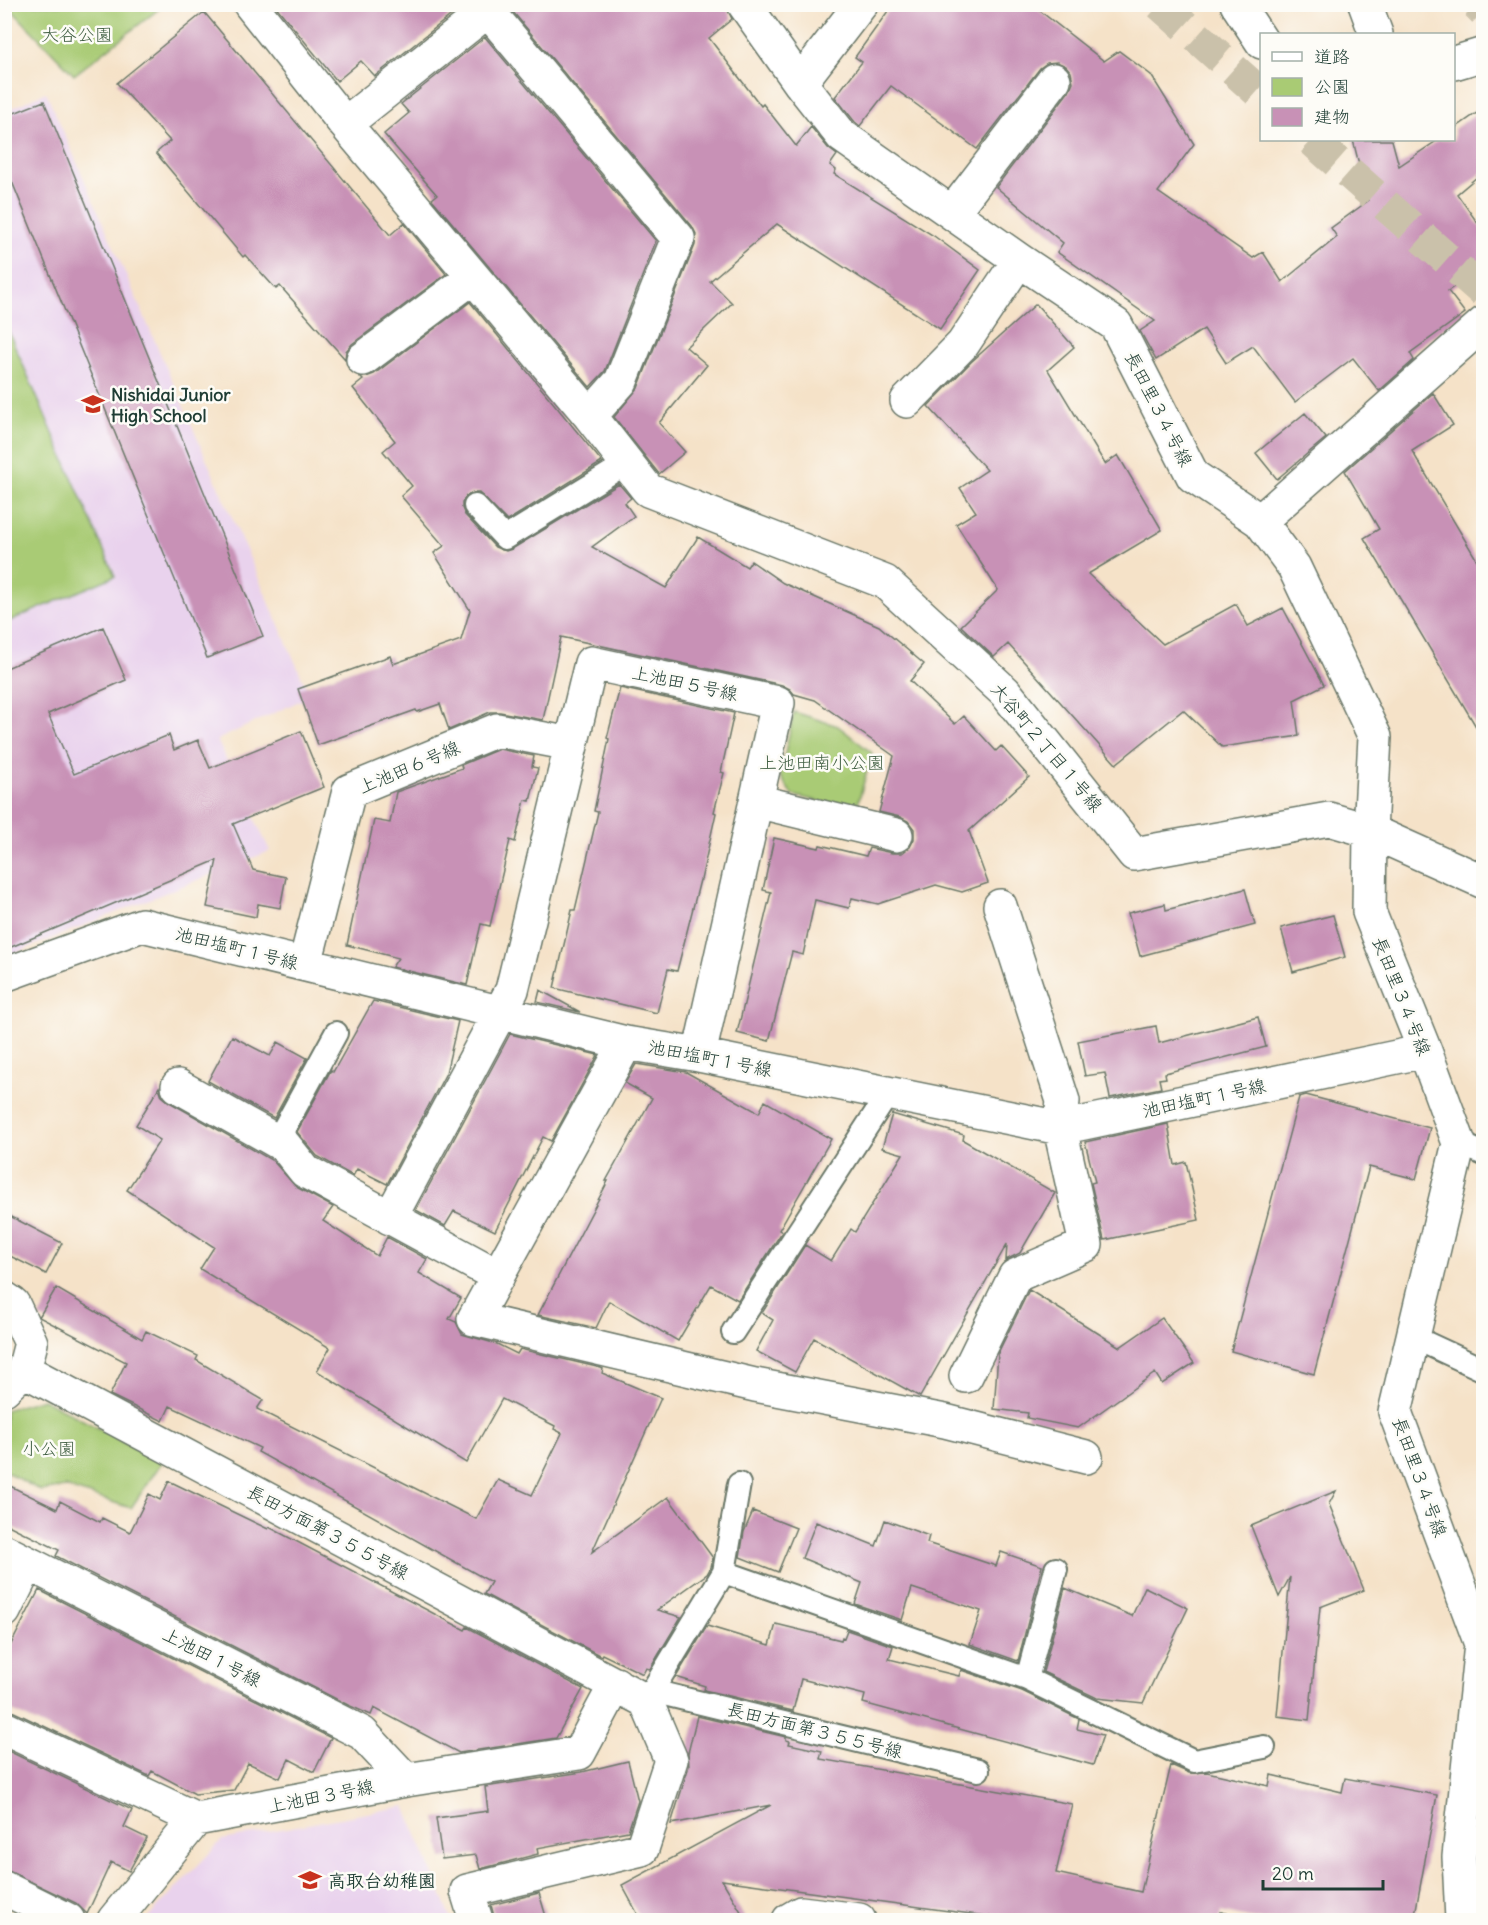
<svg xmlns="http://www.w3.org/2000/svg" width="1488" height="1925" viewBox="0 0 1488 1925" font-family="Delius,'Klee One',sans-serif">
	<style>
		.built { fill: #e9d2ed }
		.green { fill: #a9cb74; stroke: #648454; stroke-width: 1.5 }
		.building { fill: #c891b6 }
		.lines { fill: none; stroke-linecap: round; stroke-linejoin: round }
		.highway-tunnel { stroke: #cac1aa; stroke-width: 33; stroke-dasharray: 33 16; stroke-linecap: butt }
		.lane-casing { stroke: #6a7768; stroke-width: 26 }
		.street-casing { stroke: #6a7768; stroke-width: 36 }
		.lane { stroke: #fff; stroke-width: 22 }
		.street { stroke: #fff; stroke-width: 33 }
		.labels { text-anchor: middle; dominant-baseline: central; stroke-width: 5; stroke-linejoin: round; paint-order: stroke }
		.park-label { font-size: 18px; fill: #426044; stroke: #fdfcf7 }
		.poi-label { font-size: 18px; font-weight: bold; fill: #1f3d34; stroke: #fdfcf7; text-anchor: start }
		.street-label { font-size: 18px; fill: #1f3d34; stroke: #fdfcf7 }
	</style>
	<rect width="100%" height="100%" fill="#fdfcf7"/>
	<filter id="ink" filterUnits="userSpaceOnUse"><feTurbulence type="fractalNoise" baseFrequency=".0167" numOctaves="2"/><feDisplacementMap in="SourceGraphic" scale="12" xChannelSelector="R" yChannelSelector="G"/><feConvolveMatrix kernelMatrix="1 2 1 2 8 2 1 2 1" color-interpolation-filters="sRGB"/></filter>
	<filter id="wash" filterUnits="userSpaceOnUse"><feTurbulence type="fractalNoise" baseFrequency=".008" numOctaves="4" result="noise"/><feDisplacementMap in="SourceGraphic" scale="24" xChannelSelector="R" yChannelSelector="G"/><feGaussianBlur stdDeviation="1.35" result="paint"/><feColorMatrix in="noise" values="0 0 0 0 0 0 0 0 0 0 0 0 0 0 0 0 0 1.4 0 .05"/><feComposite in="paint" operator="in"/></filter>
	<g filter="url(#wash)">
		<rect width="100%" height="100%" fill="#f5e2c8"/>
		<path class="built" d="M46 92 310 696 217 740 270 851 5 957 4 112Z
			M405 1806 452 1920H146L222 1840Z"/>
		<path class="green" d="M7 5H164L74 75Z
			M4 321 115 576 5 623H4Z
			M794 712 838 726 872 753 856 810 792 795 780 776Z
			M43 1399 162 1462 131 1508 65 1487 41 1491 5 1471V1410Z"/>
		<g id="blocks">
			<path class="building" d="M274 4H465L375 76 361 61 337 81Z
				M514 4H725L732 19 709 38 761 106 763 104 796 146 811 127 828 148 837 155 830 165 836 170 834 174 934 236 980 270 940 329 777 224 710 281 732 303 686 347 707 365 659 423 685 452 659 474 614 417 638 388 695 245 696 234 692 226 513 12Z
				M893 4H1031L1104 61 1119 51 1151 75 1194 144 1158 192 1253 258 1263 252 1282 282 1337 237 1331 228 1368 201 1353 140H1392L1399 166 1438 140H1454V129L1484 108V171L1457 194 1484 232V266L1448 291 1465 313 1410 353 1414 360 1379 391 1353 358 1295 402 1253 346 1226 363 1204 329 1156 360 1140 331 1155 321 1057 252 1063 243 996 187 1069 91 1073 82 1071 72 1066 66 1057 62 1047 63 1040 68 977 149 891 86 860 126 855 122 835 97 862 62 855 57Z
				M204 12 390 235 404 223 446 274 352 344 346 351 345 359 280 286 276 289 245 255 243 257 156 153 170 141 117 83Z
				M485 37 656 241 605 371 590 387 432 199 437 195 384 134 409 113 401 104Z
				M44 101 263 636 207 658 4 162V117Z
				M470 302 602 462 507 521 479 493H473L466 496 462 503V508L465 515 495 547 506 551 512 549 619 484 631 498 625 503 634 516 592 547 666 588 698 537 747 567 751 561 783 583 879 626 924 664 910 681 955 724 964 716 996 751 1001 746 1029 777 969 831 988 883 962 892 936 885 878 904 852 898 849 908 815 900 803 955 792 952 769 1041 737 1033 771 892 763 890 774 838 819 848 820 845 866 856 869 848 892 853H902L910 847 914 839V829L908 821 900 817 879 812 894 756 815 700 794 694 790 689 782 685 561 637 543 720 500 712H490L449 730 440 704 417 712 416 710 318 745 298 689 390 656 393 664 461 640 470 610 434 553 444 546 401 496 412 486 383 451 395 441 353 388 363 380 360 377H366L374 374Z
				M1036 304 1074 347 1048 370 1105 464 1118 455 1162 530 1088 574 1163 644 1236 604 1248 626 1283 608 1324 685 1294 700 1299 736 1222 747 1183 710 1116 764 1008 644 994 657 961 626 998 590 956 524 976 512 960 488 987 470 928 406 971 362Z
				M1433 393 1453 425 1412 451 1484 572V740L1364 538 1379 529 1345 471Z
				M1305 413 1326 438 1277 479 1256 453Z
				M103 627 126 680 48 714 74 774 169 735 174 750 198 740 210 768 301 731 324 787 233 824 253 870 286 877 280 908 258 904 256 917 207 907 217 860 4 950V669Z
				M620 688 734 713 721 772 724 773 714 812 716 813 701 880H700L677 971 668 969 657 1013 554 988 572 910H575L598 812 594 811 609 739 607 738Z
				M499 749 534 756 532 767 538 768 530 801 525 800 515 842 510 840 490 926 481 924 467 985 392 967 398 958 347 945 374 820 390 823 396 792 462 768 461 765Z
				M1245 889 1255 925 1140 956 1128 913 1165 904 1166 910Z
				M1333 915 1345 957 1293 972 1281 928Z
				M540 990 580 1012 537 1002Z
				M373 1001 458 1021 446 1073 387 1184 357 1169 353 1176 317 1156 297 1132 331 1070 333 1072Z
				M1258 1017 1266 1047 1165 1073 1166 1078 1159 1079 1161 1088 1110 1098 1105 1073 1085 1076 1078 1041 1156 1026 1159 1043Z
				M510 1034 598 1055 551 1141 543 1137 495 1231 454 1211 445 1226 416 1210Z
				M232 1036 270 1056 278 1042 307 1058 274 1118 208 1081Z
				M636 1064 686 1072 759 1113 765 1101 831 1139 779 1230 782 1232 738 1300 711 1285 678 1341 609 1301 596 1328 538 1315 608 1181H606L652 1098 625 1083Z
				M159 1087 162 1096 169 1102 273 1161 296 1187 333 1207 323 1221 377 1256 387 1237 427 1259 419 1273 461 1298 449 1319 456 1322 462 1334 497 1344 517 1354 520 1349 601 1368 603 1369 602 1373 661 1398 592 1552 668 1497 713 1558 711 1567 707 1574 657 1610 681 1617 650 1669 646 1668 643 1674 602 1654 601 1656 484 1594 491 1582 258 1452 260 1448 170 1406 163 1421 110 1395 126 1362 39 1317 56 1288 142 1339 146 1331 198 1356 196 1360 263 1400 257 1409 476 1519 498 1480 532 1495 562 1433 554 1429 555 1426 502 1399 466 1463 317 1371 330 1348 200 1269 214 1247 127 1190 160 1140 136 1125Z
				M1306 1095 1430 1128 1416 1179 1369 1167 1314 1374 1231 1351 1299 1097Z
				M892 1114 964 1135 963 1140 1055 1193 1020 1253 1006 1260 1007 1244 920 1397 814 1338 795 1372 756 1351 773 1320 762 1313 805 1245 831 1261 851 1229 855 1232 903 1154 882 1148Z
				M1168 1124 1175 1165 1186 1162 1199 1220 1104 1240 1091 1183 1095 1182 1085 1142Z
				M4 1213 62 1243 46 1274 4 1253Z
				M1029 1290 1120 1347 1162 1318 1194 1363 1162 1384 1155 1373 1078 1428 1027 1418 1028 1413 994 1409 998 1353Z
				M169 1481 268 1529 269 1527 465 1630 467 1627 583 1689 556 1738 459 1753 374 1708 371 1715 348 1705 56 1556 59 1550 4 1523V1483L57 1509 60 1501 100 1522 102 1518 130 1532 149 1494 160 1500Z
				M1336 1491 1329 1504 1364 1590 1320 1607 1309 1720 1277 1716 1290 1577 1279 1597 1251 1526Z
				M753 1511 796 1528 778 1572 740 1557 744 1532Z
				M885 1520 929 1536 927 1543 996 1566 1001 1552 1042 1566 1018 1661 970 1644 981 1611 912 1588 902 1620 855 1604 862 1583 802 1558 816 1522 876 1546Z
				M1145 1587 1188 1608 1143 1703 1097 1698 1043 1672 1065 1588 1132 1616Z
				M39 1590 331 1738 314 1772 289 1759 280 1778 248 1763 234 1790 195 1794 152 1771 149 1776 12 1711 4 1710V1658Z
				M776 1624 841 1640 842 1637 844 1638 847 1630 893 1646 889 1659 959 1676 961 1670 1022 1691 1079 1719 1077 1729 1103 1735 1093 1765 863 1703 865 1695 801 1679 793 1711 704 1690 705 1686 676 1677 707 1626 770 1645Z
				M697 1716 786 1737V1740L790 1741 789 1744 822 1751 820 1759 1072 1804 1056 1873 1141 1892 1171 1765 1189 1773 1207 1772 1269 1786 1271 1775 1342 1792 1345 1778 1437 1795 1414 1920H1257L1221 1912 1219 1920H1015L722 1880 746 1920H641L622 1885 771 1805 671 1824 689 1766 688 1753Z
				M4 1749 132 1810 124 1827 147 1838 129 1871 111 1862 87 1914 76 1903 4 1869Z
				M628 1761 638 1801 628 1831 537 1848 538 1854 480 1869 476 1855 442 1859 436 1818 488 1811 485 1787 582 1772Z
				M539 1893 547 1920H495L491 1905Z"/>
		</g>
	</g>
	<g filter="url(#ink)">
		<use href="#blocks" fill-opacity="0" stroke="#6a7768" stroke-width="1.5"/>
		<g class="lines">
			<path class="highway-tunnel" d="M1160 4 1262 95
				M1477 4 1484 11
				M1312 140 1484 292"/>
			<g class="lane-casing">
				<path id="lane" d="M475 506 505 538 627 463
					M277 1141 336 1033
					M1459 1143 1484 1154
					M733 1332 888 1094
					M1413 1337 1484 1370
					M724 1572 1027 1679 1194 1761 1264 1747
					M1027 1679 1056 1569
					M652 1691 978 1770
					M646 1701 724 1572 739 1484"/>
			</g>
			<g class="street-casing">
				<path id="street" d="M250 4 345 124 590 416 648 490 885 582 1005 692 1134 854 1329 819 1370 831 1484 882
					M744 4 800 83 842 136 1019 260 1116 325 1193 476 1260 521 1294 567 1375 737 1370 831 1369 912 1425 1051 1459 1143 1395 1412 1481 1644 1459 1857 1462 1920
					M1237 4 1262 42
					M1365 4 1376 34
					M488 11 678 238 621 381 590 416
					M1454 63 1484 54
					M800 83 861 4
					M345 124 496 4
					M952 213 1054 80
					M363 359 473 277
					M907 401 963 344 1019 260
					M1260 521 1484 323
					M756 801 896 835
					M305 964 349 791 497 730 571 744
					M4 975 142 925 626 1043 699 1055 1060 1128 1425 1051
					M626 1043 474 1319 755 1385 945 1421 1086 1457
					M178 1086 285 1146 305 1171 498 1276
					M390 1218 512 990 591 663 778 703 699 1055
					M4 1298 13 1304 31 1343 24 1370
					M24 1370 646 1701 671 1760 642 1849 467 1891 476 1920
					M966 1376 1015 1276 1086 1245 1060 1128 1063 1101 1000 906
					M4 1389 24 1370
					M4 1551 362 1733 406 1780
					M4 1611 28 1563
					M4 1728 196 1819 406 1780 579 1753 616 1684
					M4 1888 68 1920
					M114 1920 196 1819
					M789 1920 801 1913 859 1920"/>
			</g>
			<use href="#lane" class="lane"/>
			<use href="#street" class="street"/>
		</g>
	</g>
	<defs>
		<g id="school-bare" transform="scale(1.8)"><path d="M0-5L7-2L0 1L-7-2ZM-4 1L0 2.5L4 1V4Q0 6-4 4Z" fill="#c8321e" stroke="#fdfcf7" stroke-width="2.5" paint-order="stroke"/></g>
	</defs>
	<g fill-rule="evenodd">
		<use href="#school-bare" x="93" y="404"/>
		<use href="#school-bare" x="310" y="1880"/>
	</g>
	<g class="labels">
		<g class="park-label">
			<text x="77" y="34">大谷公園</text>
			<text x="822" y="762">上池田南小公園</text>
			<text x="49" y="1448">小公園</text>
		</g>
		<g class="poi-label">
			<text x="111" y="394">Nishidai Junior<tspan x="111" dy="21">High School</tspan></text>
			<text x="328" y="1880">高取台幼稚園</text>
		</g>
		<g class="street-label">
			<text transform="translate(1159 409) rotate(63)">長田里３４号線</text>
			<text transform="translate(685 683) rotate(12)">上池田５号線</text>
			<text transform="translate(1047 747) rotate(50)">大谷町２丁目１号線</text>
			<text transform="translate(409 767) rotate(-23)">上池田６号線</text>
			<text transform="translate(237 948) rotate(14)">池田塩町１号線</text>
			<text transform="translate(1402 996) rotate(68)">長田里３４号線</text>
			<text transform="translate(710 1058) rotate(11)">池田塩町１号線</text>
			<text transform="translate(1204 1098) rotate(-12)">池田塩町１号線</text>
			<text transform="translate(1420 1477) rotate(70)">長田里３４号線</text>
			<text transform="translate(328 1532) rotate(28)">長田方面第３５５号線</text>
			<text transform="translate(212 1657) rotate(27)">上池田１号線</text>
			<text transform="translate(815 1730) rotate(14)">長田方面第３５５号線</text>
			<text transform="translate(321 1796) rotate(-11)">上池田３号線</text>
		</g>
	</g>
	<rect width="1488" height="1925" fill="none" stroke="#fdfcf7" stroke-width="24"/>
	<rect x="1260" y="33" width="195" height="108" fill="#fdfcf7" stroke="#a4b0a9" stroke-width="1.5"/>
	<rect x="1272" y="52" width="30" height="9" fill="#ffffff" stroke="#a4b0a9" stroke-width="1.5"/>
	<text x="1314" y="63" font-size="18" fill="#1f3d34">道路</text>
	<rect x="1272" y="78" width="30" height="18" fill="#a9cb74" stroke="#a4b0a9" stroke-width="1.5"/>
	<text x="1314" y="93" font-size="18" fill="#1f3d34">公園</text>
	<rect x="1272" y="108" width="30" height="18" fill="#c891b6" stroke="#a4b0a9" stroke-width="1.5"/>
	<text x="1314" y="123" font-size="18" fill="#1f3d34">建物</text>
	<path d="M1263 1880v9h120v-9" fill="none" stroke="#1f3d34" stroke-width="3"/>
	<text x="1272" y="1880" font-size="18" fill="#1f3d34" stroke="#fdfcf7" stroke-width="4.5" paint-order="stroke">20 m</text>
</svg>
